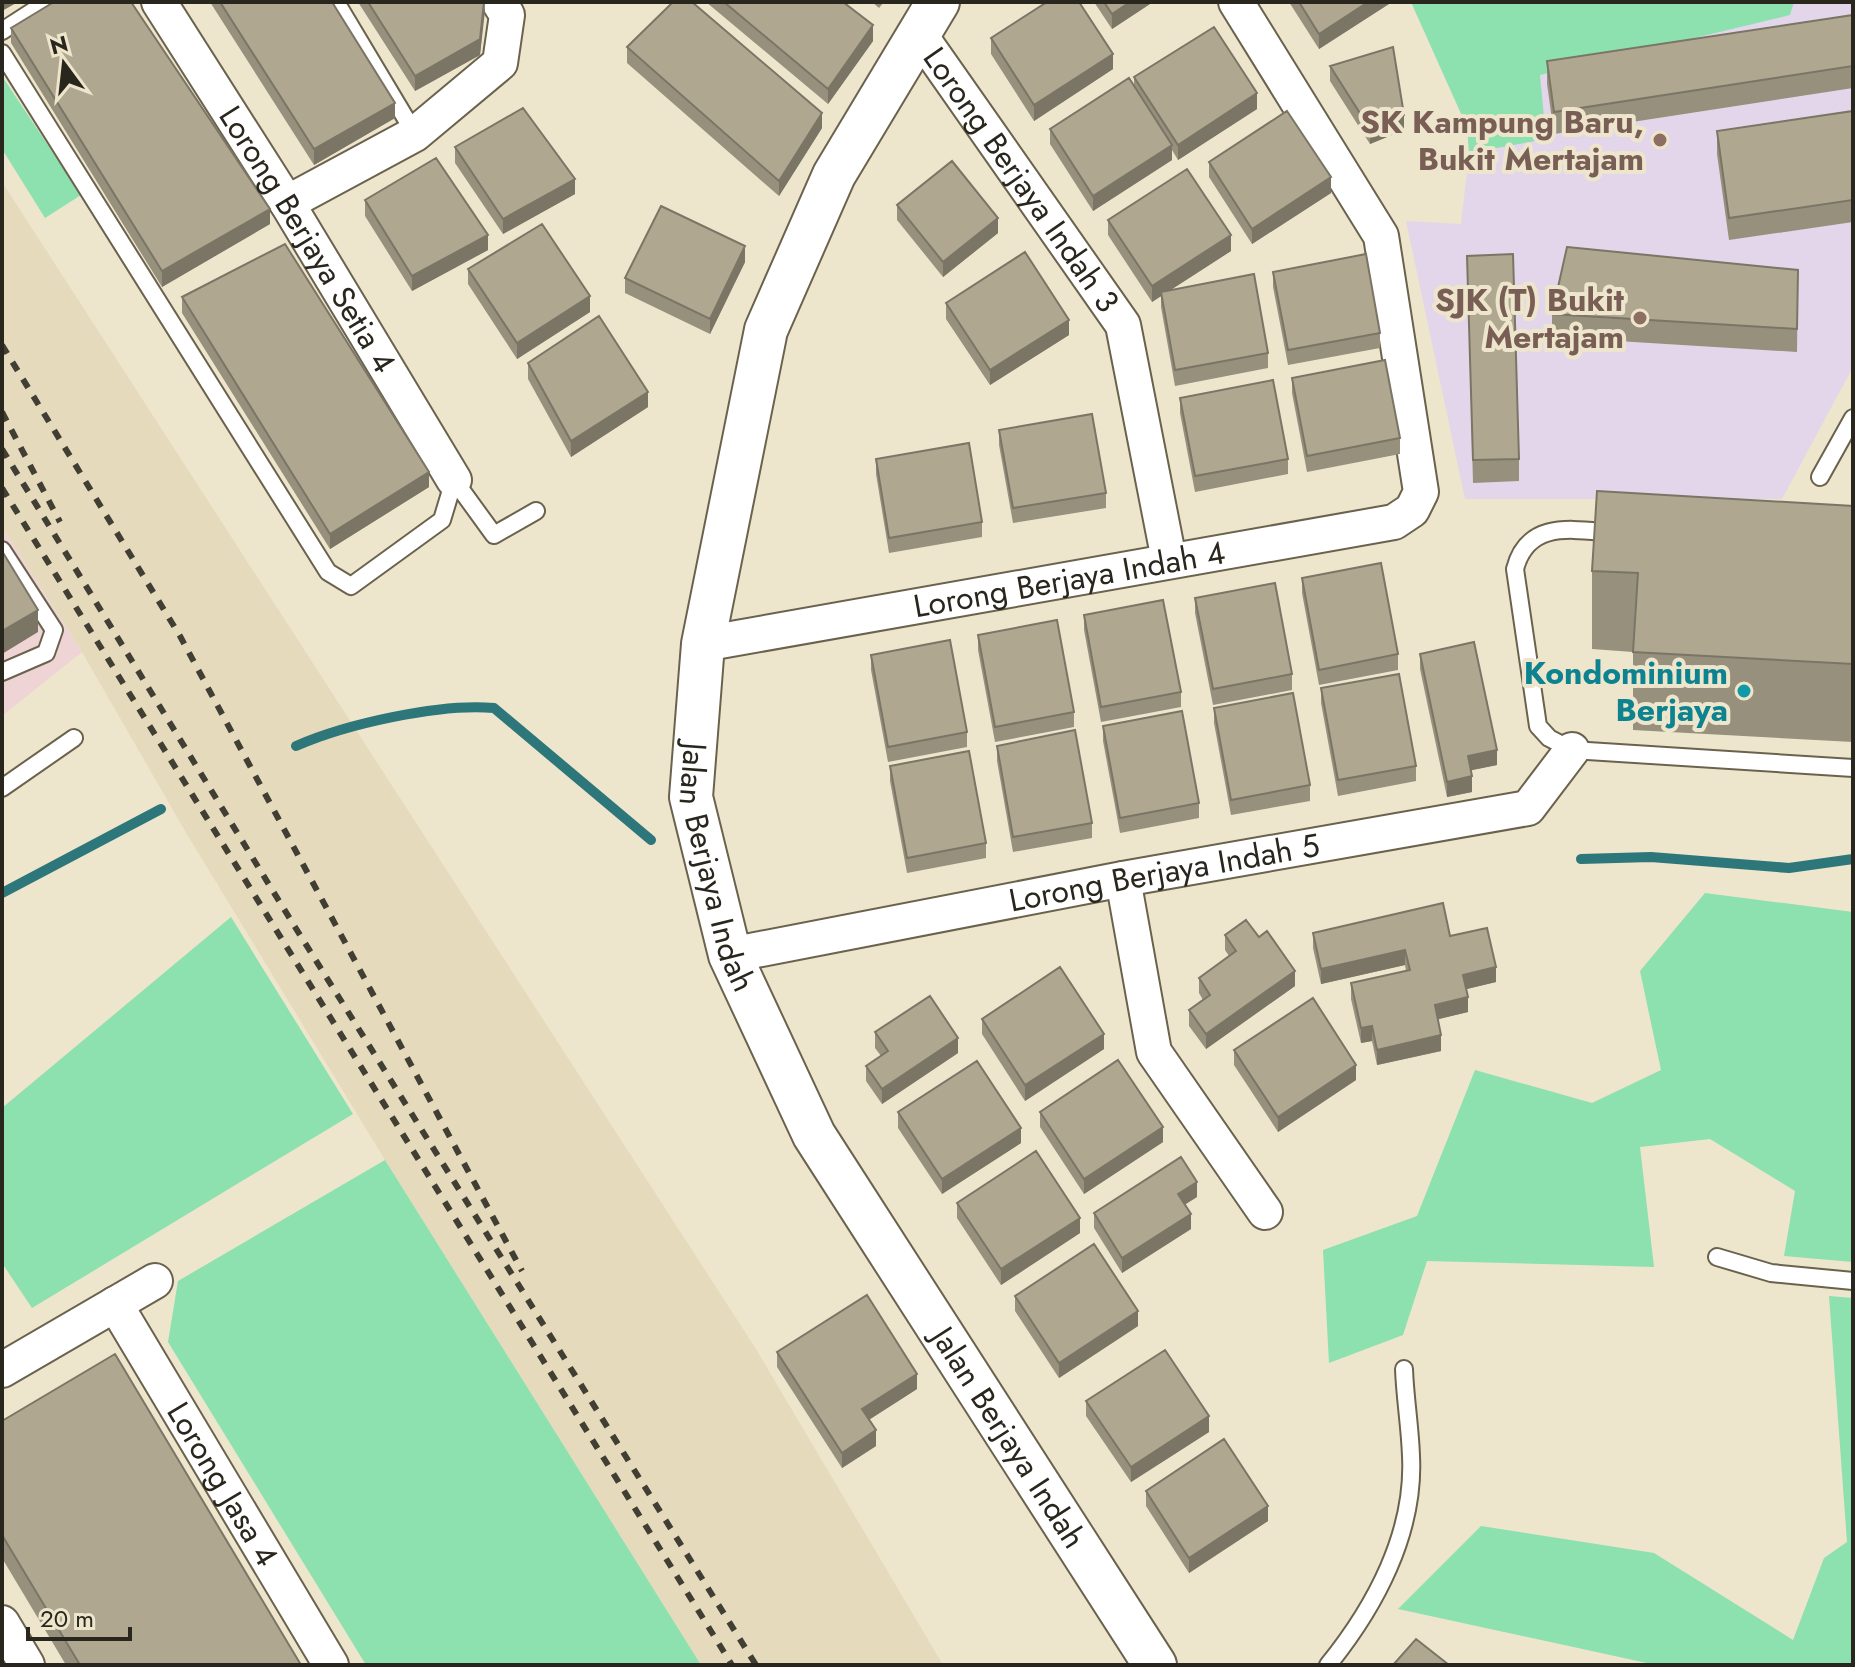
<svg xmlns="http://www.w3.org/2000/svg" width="1855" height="1667" viewBox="0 0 1855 1667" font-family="Jost,sans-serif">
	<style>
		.commercial { fill: #efd4d6 }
		.built { fill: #e6dabc }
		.education { fill: #e3d6ea }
		.green { fill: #8ce1ae }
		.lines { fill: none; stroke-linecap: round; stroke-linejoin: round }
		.stream { stroke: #2d7679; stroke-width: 10 }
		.service-casing { stroke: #6a624d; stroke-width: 20 }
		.minor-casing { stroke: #6a624d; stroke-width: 38 }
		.tertiary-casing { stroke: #6a624d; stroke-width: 46 }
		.service { stroke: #fff; stroke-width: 16 }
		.minor { stroke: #fff; stroke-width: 34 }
		.tertiary { stroke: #fff; stroke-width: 42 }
		.rail { stroke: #413e33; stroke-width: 6; stroke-dasharray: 10 10; stroke-linecap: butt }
		.wall { fill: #97907d }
		.shaded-wall { fill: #7b7566 }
		.building { fill: #b0a791; stroke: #7b7566; stroke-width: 2 }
		.education-dot { fill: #8d6e63; stroke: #eee5cd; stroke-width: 3 }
		.culture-dot { fill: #0f9aa8; stroke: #eee5cd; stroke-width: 3 }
		.labels { text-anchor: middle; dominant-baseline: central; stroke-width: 8; stroke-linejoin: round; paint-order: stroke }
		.education-label { font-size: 32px; font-weight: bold; fill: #785e54; stroke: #eee5cd; text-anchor: end }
		.street-label { font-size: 32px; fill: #29261d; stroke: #eee5cd }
		.culture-label { font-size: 32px; font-weight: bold; fill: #0d838f; stroke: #eee5cd; text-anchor: end }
	</style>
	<rect width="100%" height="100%" fill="#eee5cd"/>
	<path class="commercial" d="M2 526 82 652 2 716Z"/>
	<path class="built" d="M2 182 756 1349 943 1665H701L385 1160 185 831 82 652 2 526Z"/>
	<path class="education" d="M1411 2H1853V367L1782 499H1465L1406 221 1461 224 1469 153 1467 127Z"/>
	<path class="green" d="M1411 2H1794L1790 15 1540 75 1546 139 1469 153 1467 127Z
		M2 76 81 195 45 218 2 149Z
		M1705 893 1853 912V1262L1784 1256 1795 1191 1710 1139 1640 1147 1654 1267 1427 1261 1403 1335 1329 1363 1323 1250 1417 1216 1475 1070 1592 1103 1661 1070 1640 971Z
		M231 917 353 1114 32 1308 2 1263V1108Z
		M385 1160 701 1665H366L168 1342 178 1281Z
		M1829 1296 1853 1298V1665H1656L1398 1609 1481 1526 1654 1553 1793 1640 1824 1558 1847 1542Z"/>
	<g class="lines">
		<path class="stream" d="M296 746C346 724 440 703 494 708L651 840
			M1581 859 1651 857 1789 868 1853 859
			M2 893 161 809"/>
		<g class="service-casing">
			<path id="service" d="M336 2 415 134
				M2 31 47 2
				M2 53 328 572 351 586 442 520 454 480
				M1820 477 1853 418
				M454 480 494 535 536 511
				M1615 533C1574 530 1528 519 1515 569L1538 726 1549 738 1572 750 1853 768
				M2 550 54 630 46 653 2 672
				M2 788 74 738
				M1717 1257 1771 1273 1853 1281
				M1328 1665C1375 1607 1415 1533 1411 1456 1410 1426 1405 1398 1404 1369"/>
		</g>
		<g class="minor-casing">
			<g id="minor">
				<path id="s1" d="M159 2 287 203 454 480"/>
				<path id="s2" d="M919 34 1123 325 1169 560"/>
				<path d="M287 203 415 134 500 63 507 15 499 2"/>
				<path id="s3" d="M703 644 1394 522 1412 510 1421 492 1381 236 1236 2"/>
				<path d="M1123 879 1154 1052 1265 1212"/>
				<path id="s4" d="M730 955 1123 879 1528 808 1572 750"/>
				<path id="s5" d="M115 1304 331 1665"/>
				<path d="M2 1370 155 1281"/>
				<path d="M2 1623 27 1665"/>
			</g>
		</g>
		<g class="tertiary-casing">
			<g id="tertiary">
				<path id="s6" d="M938 2 834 175 766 330 703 644 691 797 730 955 814 1135 1155 1665"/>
			</g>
		</g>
		<use href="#service" class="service"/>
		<use href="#minor" class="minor"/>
		<use href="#tertiary" class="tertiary"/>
		<path class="rail" d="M2 345 180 636 522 1271
			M2 412 60 522
			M2 449 295 927 756 1665
			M2 488 732 1665"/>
	</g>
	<path class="wall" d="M210 2H332L395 118 314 165Z
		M358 2H485L480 55 415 91Z
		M706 2H843L873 41 828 104Z
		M872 2H884L879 8Z
		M1094 2H1153L1112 29Z
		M1289 2H1392L1319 49Z
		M1853 15V88L1554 134 1547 84V61Z
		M11 28 270 224 162 287 11 43Z
		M991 38 1113 69 1034 121 991 54Z
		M627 47 822 128 779 196 627 63Z
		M1330 66 1404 130 1370 144 1330 81Z
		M1134 77 1257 109 1178 160 1172 150V160L1093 211 1050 144V129L1134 87Z
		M1853 111V222L1729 240 1717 154V131Z
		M455 147 575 194 503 234 455 163Z
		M1209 162 1331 193 1252 244 1209 177Z
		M365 200 488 250 412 291 365 216Z
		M897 205 998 233 943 277 897 220Z
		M1108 220 1231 251 1169 291 1268 353V368L1175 386 1161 307V296L1152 302 1108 235Z
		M1467 256 1519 459V481L1473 483Z
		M745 262 710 334 625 293V278Z
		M468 269 590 312 517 359 468 284Z
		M1798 270 1797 352 1552 337V314Z
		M1273 272 1380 333V348L1288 365 1273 287Z
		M182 297 429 487 330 549 182 313Z
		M946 303 1069 335 990 385 946 319Z
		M528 363 648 407 571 457 528 379Z
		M1292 378 1400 438V454L1307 472 1292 393Z
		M1180 398 1288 459V474L1195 492 1180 413Z
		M999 430 1106 493V508L1013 523 999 445Z
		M876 459 982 522V537L889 553 876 474Z
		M1853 506V742L1633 730V652L1592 649V571Z
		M1302 578 1398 654V670L1319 685 1302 593Z
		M1195 598 1292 674V690L1213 705 1195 613Z
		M1084 615 1181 692V707L1101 722 1084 630Z
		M978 635 1074 712V727L995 742 978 650Z
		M1420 654 1497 765 1471 770 1472 792 1447 797 1420 669Z
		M871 655 967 732V747L888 762 871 670Z
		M1321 688 1416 766V781L1338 796 1321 703Z
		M1214 708 1310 785V801L1231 815 1214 723Z
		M1103 726 1199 803V818L1120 833 1103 741Z
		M997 746 1092 823V838L1013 852 997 761Z
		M890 766 986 843V858L907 873 890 781Z
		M1313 933 1450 936 1496 982 1466 989 1468 1012 1438 1019 1441 1051 1377 1065 1372 1041 1361 1043 1351 999V983L1406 971 1405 965 1321 984 1313 948Z
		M1225 935 1295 986 1206 1049 1189 1026V1010L1203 1000 1199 993V978L1229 956 1225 950Z
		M982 1019 1104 1049 1025 1101 982 1034Z
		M875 1032 958 1053 882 1104 866 1081V1066L881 1056 875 1048Z
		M1234 1050 1356 1080 1278 1132 1234 1065Z
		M898 1112 1021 1143 942 1194 898 1128Z
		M1040 1112 1163 1142 1084 1194 1040 1127Z
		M1197 1197 1185 1204 1191 1229 1122 1273 1094 1228V1213Z
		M957 1203 1080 1233 1001 1285 957 1218Z
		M1015 1296 1138 1326 1059 1378 1015 1311Z
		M777 1352 917 1389 869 1420 876 1446 842 1468 777 1367Z
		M1086 1401 1209 1432 1131 1482 1086 1416Z
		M2 1421 301 1665H66L2 1558Z
		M1146 1491 1268 1521 1189 1573 1146 1506Z"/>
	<path class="shaded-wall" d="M2 2H18L2 11Z
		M484 2 485 11 480 55 415 91V76Z
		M1130 2H1153L1112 29V14Z
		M1368 2H1392L1319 49V34Z
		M873 25V41L828 104V89Z
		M1113 54V69L1034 121V105Z
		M1257 93V109L1178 160V145Z
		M395 103V118L314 165V149Z
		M822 113V128L779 196V181Z
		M1404 115V130L1370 144V129Z
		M1172 145V160L1093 211V196Z
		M1331 177V193L1252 244V229Z
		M575 179V194L503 234V219Z
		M270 209V224L162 287V271Z
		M998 218V233L943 277V262Z
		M488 235V250L412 291V276Z
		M1231 235V251L1152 302V286Z
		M745 246V262L710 334V319Z
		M590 296V312L517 359V343Z
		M1069 320V335L990 385V370Z
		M648 392V407L571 457V441Z
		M429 472V487L330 549V534Z
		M38 610V632L2 654V631Z
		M1497 750V765L1468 771V756Z
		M1472 776V792L1447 797V782Z
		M1405 950V965L1321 984V969Z
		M1496 967V982L1463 990V975Z
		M1295 971V986L1206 1049V1034Z
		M1468 997V1012L1435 1020V1005Z
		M1372 1026V1041L1361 1043V1028Z
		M1104 1034V1049L1025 1101V1085Z
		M1441 1035V1051L1377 1065V1050Z
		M958 1038V1053L882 1104V1089Z
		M1356 1065V1080L1278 1132V1117Z
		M1163 1127V1142L1084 1194V1179Z
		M1021 1128V1143L942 1194V1179Z
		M1197 1182V1197L1178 1209V1194Z
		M1191 1214V1229L1122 1273V1258Z
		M1080 1218V1233L1001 1285V1269Z
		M1138 1311V1326L1059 1378V1363Z
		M917 1374V1389L862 1424V1409Z
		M1209 1416V1432L1131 1482V1467Z
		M876 1430V1446L842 1468V1453Z
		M1268 1506V1521L1189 1573V1558Z"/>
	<path class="building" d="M54 2H131L270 209 162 271 11 28Z
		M220 2H332L395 103 314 149Z
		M368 2H484L480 39 415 76Z
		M673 2H692L822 113 779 181 627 47Z
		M724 2H843L873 25 828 89Z
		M1047 2H1079L1113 54 1034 105 991 38Z
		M1104 2H1130L1112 14Z
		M1299 2H1368L1319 34Z
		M1853 15V66L1554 112 1547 61Z
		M1214 27 1257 93 1178 145 1134 77Z
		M1393 47 1404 115 1370 129 1330 66Z
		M1129 78 1172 145 1093 196 1050 129Z
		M523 108 575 179 503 219 455 147Z
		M1287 111 1331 177 1252 229 1209 162Z
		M1853 111V200L1729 218 1717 131Z
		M436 158 488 235 412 276 365 200Z
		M952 161 998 218 943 262 897 205Z
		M1187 169 1231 235 1152 286 1108 220Z
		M661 206 745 246 710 319 625 278Z
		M542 224 590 296 517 343 468 269Z
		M285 244 429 472 330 534 182 297Z
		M1567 247 1798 270 1797 329 1552 314Z
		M1025 252 1069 320 990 370 946 303Z
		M1366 254 1380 333 1288 350 1273 272Z
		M1513 254 1519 459 1473 460 1467 256Z
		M1254 274 1268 353 1175 370 1161 292Z
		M599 316 648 392 571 441 528 363Z
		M1385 360 1400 438 1307 456 1292 378Z
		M1273 380 1288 459 1195 476 1180 398Z
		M1092 414 1106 493 1013 508 999 430Z
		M969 443 982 522 889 538 876 459Z
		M1597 491 1853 506V664L1633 652 1638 573 1592 571Z
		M2 551 38 610 2 631Z
		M1381 563 1398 654 1319 670 1302 578Z
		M1275 583 1292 674 1213 689 1195 598Z
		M1163 600 1181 692 1101 707 1084 615Z
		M1057 620 1074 712 995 727 978 635Z
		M950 640 967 732 888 747 871 655Z
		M1474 642 1497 750 1468 756 1472 776 1447 782 1420 654Z
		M1399 674 1416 766 1338 780 1321 688Z
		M1293 693 1310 785 1231 800 1214 708Z
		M1182 711 1199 803 1120 818 1103 726Z
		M1075 730 1092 823 1013 837 997 746Z
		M969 751 986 843 907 858 890 766Z
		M1443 903 1450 936 1487 928 1496 967 1463 975 1468 997 1435 1005 1441 1035 1377 1050 1372 1026 1361 1028 1351 983 1410 970 1405 950 1321 969 1313 933Z
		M1246 920 1259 937 1267 931 1295 971 1206 1034 1189 1010 1210 995 1199 978 1236 951 1225 935Z
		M1060 967 1104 1034 1025 1085 982 1019Z
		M930 996 958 1038 882 1089 866 1066 888 1051 875 1032Z
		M1313 998 1356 1065 1278 1117 1234 1050Z
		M1118 1060 1163 1127 1084 1179 1040 1112Z
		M977 1061 1021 1128 942 1179 898 1112Z
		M1036 1151 1080 1218 1001 1269 957 1203Z
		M1181 1157 1197 1182 1178 1194 1191 1214 1122 1258 1094 1213Z
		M1094 1244 1138 1311 1059 1363 1015 1296Z
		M867 1295 917 1374 862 1409 876 1430 842 1453 777 1352Z
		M1165 1350 1209 1416 1131 1467 1086 1401Z
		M115 1354 301 1665H80L2 1535V1421Z
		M1224 1439 1268 1506 1189 1558 1146 1491Z
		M1416 1639 1449 1665H1393Z"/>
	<g class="education-dot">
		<circle cx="1660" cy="140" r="8"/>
		<circle cx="1640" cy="318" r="8"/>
	</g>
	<circle class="culture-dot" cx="1744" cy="691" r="8"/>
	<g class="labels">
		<g class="education-label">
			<text x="1644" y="122">SK Kampung Baru,<tspan x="1644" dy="37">Bukit Mertajam</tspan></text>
			<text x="1624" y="300">SJK (T) Bukit<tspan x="1624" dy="37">Mertajam</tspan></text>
		</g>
		<g class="street-label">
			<text stroke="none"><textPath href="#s2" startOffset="178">Lorong Berjaya Indah 3</textPath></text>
			<text stroke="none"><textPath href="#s1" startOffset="280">Lorong Berjaya Setia 4</textPath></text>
			<text stroke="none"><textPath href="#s3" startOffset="372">Lorong Berjaya Indah 4</textPath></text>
			<text stroke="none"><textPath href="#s6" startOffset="918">Jalan Berjaya Indah</textPath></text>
			<text stroke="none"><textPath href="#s4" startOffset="442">Lorong Berjaya Indah 5</textPath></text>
			<text stroke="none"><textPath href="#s6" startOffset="1566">Jalan Berjaya Indah</textPath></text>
			<text stroke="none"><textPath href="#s5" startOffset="210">Lorong Jasa 4</textPath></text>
		</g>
		<g class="culture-label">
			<text x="1728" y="673">Kondominium<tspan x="1728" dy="37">Berjaya</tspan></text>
		</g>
	</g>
	<rect width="1855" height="1667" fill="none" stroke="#29261d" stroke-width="8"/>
	<g transform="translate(64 64) rotate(345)" stroke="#eee5cd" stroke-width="6" paint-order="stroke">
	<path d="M0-6L14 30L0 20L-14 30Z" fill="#29261d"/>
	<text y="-12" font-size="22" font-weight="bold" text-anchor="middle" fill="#29261d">N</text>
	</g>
	<path d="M28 1627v12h102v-12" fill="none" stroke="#29261d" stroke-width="4"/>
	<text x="40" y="1627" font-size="24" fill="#29261d" stroke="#eee5cd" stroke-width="6" paint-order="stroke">20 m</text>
</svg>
